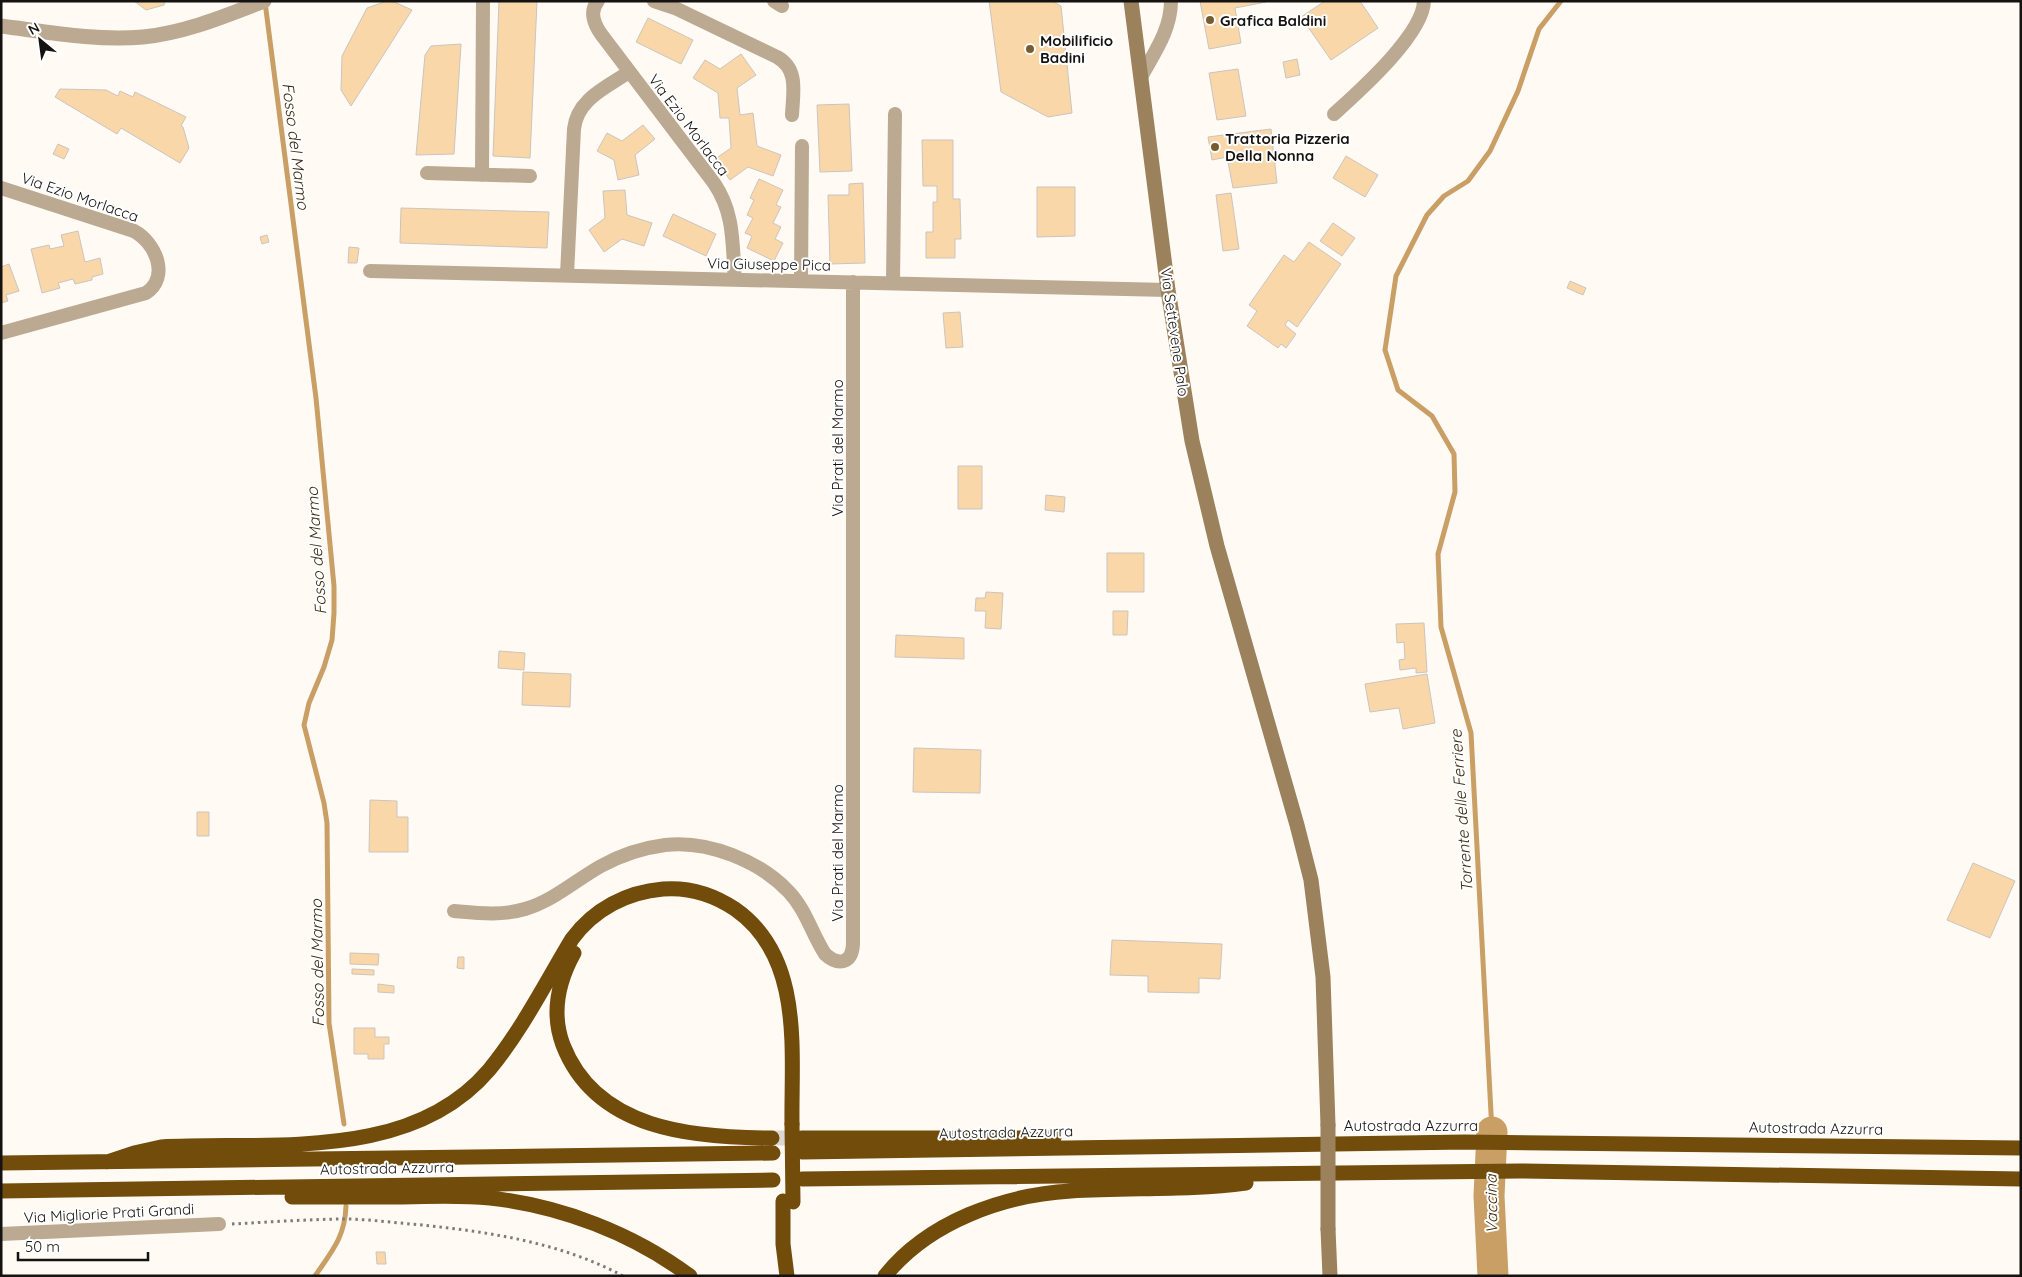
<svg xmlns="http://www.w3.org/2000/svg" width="2022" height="1277" viewBox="0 0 2022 1277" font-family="Quicksand,sans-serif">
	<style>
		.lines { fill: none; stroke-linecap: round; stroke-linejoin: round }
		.stream { stroke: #c99f66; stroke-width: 5 }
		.river { stroke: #c99f66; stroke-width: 31 }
		.building { fill: #fad7a9; stroke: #cbc5be }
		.motorway-tunnel { stroke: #dcd7d2; stroke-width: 15; stroke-dasharray: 15 8; stroke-linecap: butt }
		.path { stroke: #7f7b78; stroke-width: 3; stroke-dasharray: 2.5 4; stroke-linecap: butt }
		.minor { stroke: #bca991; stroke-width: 14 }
		.tertiary { stroke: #bca991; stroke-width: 15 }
		.secondary { stroke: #9c815d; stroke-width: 15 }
		.motorway { stroke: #724c0b; stroke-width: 15 }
		.secondary-bridge { stroke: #9c815d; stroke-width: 15 }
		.motorway-bridge { stroke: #724c0b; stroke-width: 15 }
		.poi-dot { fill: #795b30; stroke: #fff; stroke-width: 2 }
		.labels { text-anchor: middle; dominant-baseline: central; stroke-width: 4; stroke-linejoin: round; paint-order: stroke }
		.poi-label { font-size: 15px; font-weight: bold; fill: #151311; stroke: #fff; text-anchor: start }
		.street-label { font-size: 15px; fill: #151311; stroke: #fff }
		.water-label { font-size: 16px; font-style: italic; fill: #3a290e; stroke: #fff }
	</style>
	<rect width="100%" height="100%" fill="#fffaf4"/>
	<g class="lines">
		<path class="stream" d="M265 2 316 398 334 586V613L332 640 324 667 309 703 304 725 324 803 327 823 329 1023 344 1124
			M1492 1132 1471 733 1441 627 1438 554 1455 492 1454 454 1432 416 1398 390 1385 350 1396 276 1427 215 1444 196 1468 181 1490 151 1518 91 1539 29 1561 1
			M315 1276C332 1251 345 1237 346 1206"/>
		<path class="river" d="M1492 1132 1489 1196 1493 1276"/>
	</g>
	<path class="building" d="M134 1H165L164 5 146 10Z
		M387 1H392L412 10 351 106 341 90 342 56 367 8Z
		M499 1H537L530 158 493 156Z
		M989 1H1052L1061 6 1072 113 1048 117 1001 92Z
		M1200 1H1266V2L1235 8 1241 43 1209 49Z
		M1325 1H1360L1378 28 1331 60 1301 17Z
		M648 18 693 40 681 64 636 42Z
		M461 44 454 154 416 155 425 55 431 46Z
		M741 54 756 75 737 88 740 115 753 113 757 146 781 155 773 176 748 167 730 180 715 159 731 148 729 118H720L718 93 693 78 705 60 720 69Z
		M1297 59 1300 75 1286 78 1283 62Z
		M1238 69 1246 116 1217 120 1209 73Z
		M60 89 106 90 118 96 120 91 133 97 135 92 186 117 181 126 183 127 189 148 180 163 121 128 117 134 55 97Z
		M849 104 852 171 820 172 817 105Z
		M643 125 655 139 635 155 639 175 618 180 614 160 597 151 607 133 622 141Z
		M1271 129 1277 183 1233 188 1227 157 1212 160 1208 137Z
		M922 140H953V199H960L961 239H955V258H926V232H933V202H937V186H923Z
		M58 144 69 149 64 159 53 154Z
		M1346 156 1378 175 1365 197 1333 178Z
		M759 179 783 190 776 205 781 207 773 223 781 227 775 239 783 243 774 261 747 248 752 236 745 233 753 218 747 215 754 200 750 198Z
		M863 183 865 263 830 264 828 195H849V184Z
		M1037 187H1075V236L1037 237Z
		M625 190 627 215 652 223 644 246 622 239 604 252 589 230 605 218 603 191Z
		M1231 193 1239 249 1223 251 1216 195Z
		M401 208 549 212 547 248 400 243Z
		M673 214 716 234 706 256 663 236Z
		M1333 223 1355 238 1342 256 1320 241Z
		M78 231 85 262 100 258 103 274 92 277V280L75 284 73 279 58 283 60 288 42 293 31 249 49 245 50 249 64 246 61 235Z
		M267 235 269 242 262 244 260 237Z
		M1309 242 1341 264 1297 327 1288 320 1285 325 1296 334 1286 348 1281 344 1278 348 1247 326 1257 311 1249 305 1284 255 1294 262Z
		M349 247 359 248 357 263H348Z
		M9 264 19 291 6 295 8 301 1 303V267Z
		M1570 281 1586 288 1583 295 1567 288Z
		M960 312 963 347 946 348 943 313Z
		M958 466H982V509H958Z
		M1046 495 1065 497 1064 512 1045 510Z
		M1107 553H1144V592H1107Z
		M986 592 1003 593 1001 629 985 628 986 611H975L976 598H985Z
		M1113 611H1128L1127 635H1113Z
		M1424 623 1427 672 1416 673V668L1400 670 1399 660 1405 659 1404 642 1397 643 1396 624Z
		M896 635 964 638V659L895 657Z
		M499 651 525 653 524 670 498 668Z
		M523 672 571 674 570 707 522 705Z
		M1427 674 1435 723 1403 729 1399 708 1370 712 1365 684Z
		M914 748 981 750 980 793 913 792Z
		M370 800 397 801V817H408V852H369Z
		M197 812H209V836H197Z
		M1973 863 2015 881 1990 938 1947 920Z
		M1112 940 1222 944 1220 979 1199 978V993L1148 992V976L1110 975Z
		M350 953 379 954 378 965 350 964Z
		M458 957H464V969L457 968Z
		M352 969 374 970V975L352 974Z
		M378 984 394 986V993L378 992Z
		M354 1028H375V1037H389V1044H384V1059H368V1054H354Z
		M376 1252H385L386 1264H377Z"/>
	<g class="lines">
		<path class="motorway-tunnel" d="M772 1138H802"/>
		<path class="path" d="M232 1224C271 1222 311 1219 350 1219 374 1220 398 1223 422 1225 490 1232 562 1243 623 1276"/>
		<path class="minor" d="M598 1C589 11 594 24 601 34L714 183C735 214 732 244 735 280
			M654 1 675 8 777 57C799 69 793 93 792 115
			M774 1 782 6
			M1141 77C1154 53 1171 30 1171 1
			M1334 114C1358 92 1423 35 1424 1
			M427 173 530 176
			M482 175 483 1
			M1 188 134 231C156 243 170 277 146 293L1 333
			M370 271 1168 290
			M567 275 574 129C577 99 607 87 629 72
			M801 281 802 146
			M893 283 895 114
			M454 911C477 913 502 916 525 909 553 901 576 880 601 866 621 855 642 848 665 845 708 840 760 861 789 892 806 910 812 934 825 954 838 966 852 964 853 944V282
			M1 1234 219 1224"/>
		<path class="tertiary" d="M1 26C48 32 96 41 143 37 185 33 225 16 264 1"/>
		<path class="secondary" d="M1131 1 1168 290 1192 441 1217 546 1297 825 1311 880 1323 977 1328 1125
			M1328 1229 1330 1276"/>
		<path class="motorway" d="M574 953C558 982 551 1013 563 1045 596 1130 693 1138 772 1138
			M802 1138H1054
			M802 1152 1465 1142 2021 1148
			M107 1162 134 1153 161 1147C269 1141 410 1163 489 1070 522 1030 546 982 572 939 594 909 627 892 663 889 689 887 714 895 735 909 804 957 791 1051 792 1124
			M1 1163 773 1153
			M802 1179 1520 1171 2021 1179
			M1 1191 773 1180
			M292 1197C328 1197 365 1197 402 1197 431 1196 461 1195 490 1198 561 1206 632 1233 690 1276
			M783 1201V1244L787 1276
			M885 1276C928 1222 1003 1195 1071 1191 1129 1187 1188 1191 1246 1183"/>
		<path class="secondary-bridge" d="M1328 1125V1229"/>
		<path class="motorway-bridge" d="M792 1124 793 1202"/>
	</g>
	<g class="poi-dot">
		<circle cx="1210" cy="20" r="5"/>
		<circle cx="1030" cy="49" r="5"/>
		<circle cx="1215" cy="147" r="5"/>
	</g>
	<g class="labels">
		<g class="poi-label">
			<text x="1220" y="20">Grafica Baldini</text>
			<text x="1040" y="40">Mobilificio<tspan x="1040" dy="17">Badini</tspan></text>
			<text x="1225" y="138">Trattoria Pizzeria<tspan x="1225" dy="17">Della Nonna</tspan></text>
		</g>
		<g class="street-label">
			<text transform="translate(689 125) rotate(53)">Via Ezio Morlacca</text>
			<text transform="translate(80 197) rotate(19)">Via Ezio Morlacca</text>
			<text transform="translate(769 264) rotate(1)">Via Giuseppe Pica</text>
			<text transform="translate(1175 332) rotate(82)">Via Settevene Palo</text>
			<text transform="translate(837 448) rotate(-90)">Via Prati del Marmo</text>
			<text transform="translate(837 853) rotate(-90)">Via Prati del Marmo</text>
			<text x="1411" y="1125">Autostrada Azzurra</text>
			<text transform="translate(1816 1128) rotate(1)">Autostrada Azzurra</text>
			<text transform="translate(1006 1132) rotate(-1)">Autostrada Azzurra</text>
			<text transform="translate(387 1168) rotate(-1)">Autostrada Azzurra</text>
			<text transform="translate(109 1213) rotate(-3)">Via Migliorie Prati Grandi</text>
		</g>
		<g class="water-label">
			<text transform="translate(296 146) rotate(83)">Fosso del Marmo</text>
			<text transform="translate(316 551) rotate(-94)">Fosso del Marmo</text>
			<text transform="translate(1461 811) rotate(-94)">Torrente delle Ferriere</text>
			<text transform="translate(317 963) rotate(-91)">Fosso del Marmo</text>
			<text transform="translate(1491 1204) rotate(-91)">Vaccina</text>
		</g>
	</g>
	<rect width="2022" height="1277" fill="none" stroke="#151311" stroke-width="5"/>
	<g transform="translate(40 40) rotate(331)" stroke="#ffffff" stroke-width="4" paint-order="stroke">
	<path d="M0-4L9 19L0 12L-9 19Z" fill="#151311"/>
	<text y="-8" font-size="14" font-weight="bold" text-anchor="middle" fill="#151311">N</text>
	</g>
	<path d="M18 1252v8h130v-8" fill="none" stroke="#151311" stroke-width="2.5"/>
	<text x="25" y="1252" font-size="15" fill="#151311" stroke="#ffffff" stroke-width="4" paint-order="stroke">50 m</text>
</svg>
